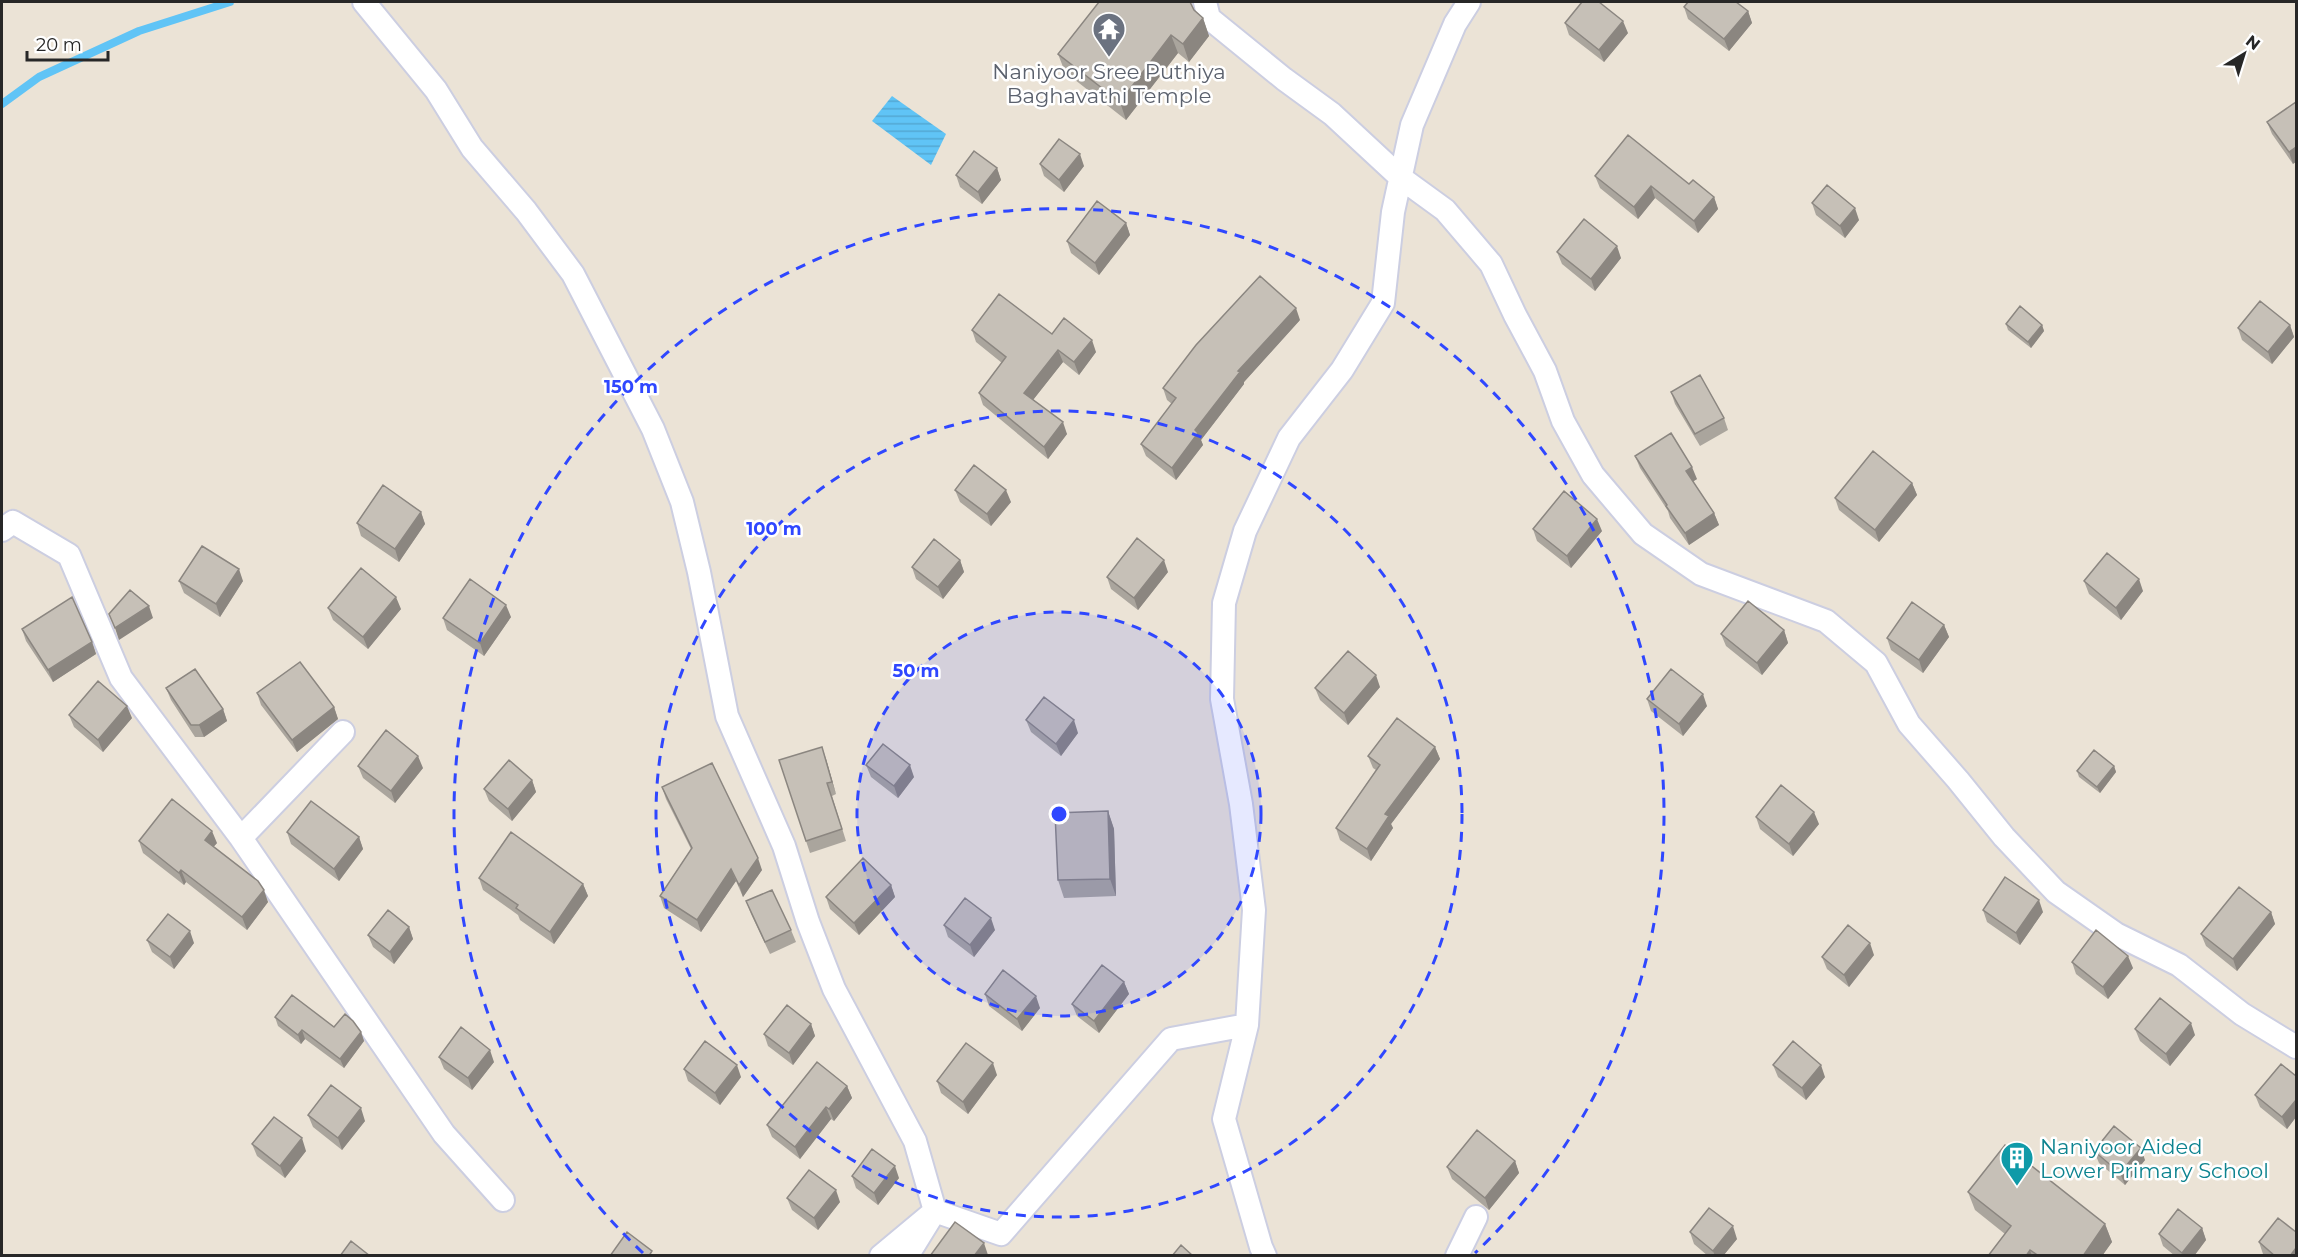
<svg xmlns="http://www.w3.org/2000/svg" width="2298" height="1257" viewBox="0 0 2298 1257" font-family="Montserrat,sans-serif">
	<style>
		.water { fill: url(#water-rules) }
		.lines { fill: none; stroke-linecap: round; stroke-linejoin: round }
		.stream { stroke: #60c4f6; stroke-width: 8 }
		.street-casing { stroke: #cccee1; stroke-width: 26 }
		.street { stroke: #fff; stroke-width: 22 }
		.wall { fill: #aaa59d }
		.shaded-wall { fill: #8b8680 }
		.building { fill: #c6c0b7; stroke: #8b8680; stroke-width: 1.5 }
		.ring { fill: none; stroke: #2f47ff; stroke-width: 3; stroke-dasharray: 10 8 }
		.labels { text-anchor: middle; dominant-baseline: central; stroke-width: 5; stroke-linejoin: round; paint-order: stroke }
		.worship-label { font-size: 21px; fill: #5b616d; stroke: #fff }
		.culture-label { font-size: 21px; fill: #0d838f; stroke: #fff; text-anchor: start }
		.centre { fill: #2f47ff; stroke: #fff; stroke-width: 3 }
		.ring-label { font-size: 18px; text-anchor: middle; font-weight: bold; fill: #2f47ff; stroke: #fff; stroke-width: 5; stroke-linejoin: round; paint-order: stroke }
	</style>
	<defs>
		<pattern id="water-rules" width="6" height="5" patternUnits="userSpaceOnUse" patternTransform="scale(1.5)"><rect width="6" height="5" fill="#60c4f6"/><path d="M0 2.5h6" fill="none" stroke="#53a8d3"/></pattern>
	</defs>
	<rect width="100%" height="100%" fill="#ebe3d6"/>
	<path class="water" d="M892 96 946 134 931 165 872 121Z"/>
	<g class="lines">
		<path class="stream" d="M2 104 39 77 139 31 230 2"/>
		<g class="street-casing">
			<path id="street" d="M364 2 436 90 472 148 526 211 573 274 653 429 682 502 699 572 727 716 784 846 808 922 834 989 915 1141 935 1211 909 1253 910 1256
				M1205 2 1209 18 1284 79 1332 114 1401 178 1445 210 1491 264 1515 315 1545 371 1563 421 1593 475 1643 534 1701 574 1826 621 1876 663 1909 724 1958 780 2004 837 2056 892 2116 934 2179 965 2242 1014 2296 1047
				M2 530 13 522 69 555 121 678 241 838 444 1134 503 1200
				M241 838 343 732
				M881 1256 935 1211 1001 1234 1171 1039 1247 1025
				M1265 1256 1261 1247 1224 1119 1247 1025 1254 910 1241 804 1222 699 1224 603 1245 531 1289 438 1342 370 1383 303 1393 212 1412 125 1455 24 1469 2
				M1457 1256 1476 1217"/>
		</g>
		<use href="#street" class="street"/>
	</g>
	<path class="wall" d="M1684 7 1748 11 1752 23 1729 51 1688 19Z
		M1194 10 1203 18 1209 36 1189 62 1178 53 1126 120 1065 72 1058 54Z
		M1565 23 1628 33 1604 62 1569 35Z
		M2296 102 2293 164 2272 134 2267 122Z
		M1040 164 1084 166 1064 192 1044 176Z
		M997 168 1001 180 982 204 960 187 956 175Z
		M1595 176 1714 197 1718 209 1698 233 1655 198 1638 219 1600 188Z
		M1812 203 1859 220 1845 238 1816 215Z
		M1126 223 1130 235 1099 275 1071 253 1067 241Z
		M1557 252 1621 258 1595 291 1562 264Z
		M1300 320 1244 382V384L1201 440 1203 445 1176 480 1146 456 1141 444 1172 404 1167 400 1163 388Z
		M2006 324 2042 325 2044 331 2031 348 2008 330Z
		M2290 325 2294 337 2272 364 2242 340 2238 328Z
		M972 330 1052 334 1096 352 1079 375 1063 362 1033 400 1067 434 1048 459 983 405 979 393 1002 363 976 342Z
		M1671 392 1724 418 1728 430 1700 446 1675 404Z
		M1635 456 1697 479 1693 481 1714 513 1719 525 1689 545 1670 518 1668 511 1640 468Z
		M1912 483 1917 495 1879 542 1839 510 1835 498Z
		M955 490 1011 502 991 526 960 502Z
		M421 512 425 524 399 562 361 536 357 523Z
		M1533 529 1602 531 1571 568 1537 541Z
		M960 560 964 572 943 599 916 579 912 567Z
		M1168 572 1138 610 1111 589 1107 577Z
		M179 581H243L220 617 184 593Z
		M2084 581 2143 591 2121 620 2089 594Z
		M328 608 401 609 368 649 333 620Z
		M511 617 484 656 447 630 443 618Z
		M1944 625 1949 637 1923 673 1891 650 1887 638Z
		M22 629 92 642 96 654 53 682 26 641Z
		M1784 630 1788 643 1762 675 1726 646 1721 634Z
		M1380 687 1348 725 1320 700 1315 688Z
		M166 688 223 709 227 721 204 737H195L171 700Z
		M257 693 334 707 338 719 297 752 261 705Z
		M1647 699 1707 706 1683 736 1651 711Z
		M69 715 132 718 103 752 74 727Z
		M1026 720 1078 733 1061 756 1031 732Z
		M1435 747 1440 759 1391 824 1393 828 1371 861 1340 840 1336 828 1376 770 1373 768 1368 756Z
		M826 759 836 794 832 796 846 841 810 853 806 841Z
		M866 765 914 777 898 798 871 777Z
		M358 766 423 768 395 803 363 778Z
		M2114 766 2116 772 2100 793 2079 777 2077 771Z
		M532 780 536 792 512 821 489 801 484 789Z
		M662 787 762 870 743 897 736 881 701 932 664 908 660 896 691 849 666 799Z
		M1108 811 1114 829 1116 896 1064 898 1058 880Z
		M1756 817 1819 824 1793 856 1760 829Z
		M287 832 359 837 363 849 339 881 291 844Z
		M139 841 217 843 213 847 268 902 247 930 186 882 184 885 143 853Z
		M479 878 583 884 588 896 554 944 520 920 518 915 483 890Z
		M891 885 895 897 859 935 830 909 826 897Z
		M746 901 791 930 796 942 770 954 751 914Z
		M1983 910 2043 912 2020 945 1987 922Z
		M2271 912 2275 924 2237 971 2206 946 2201 934Z
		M944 925 995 930 974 957 948 937Z
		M409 927 413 939 394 964 373 947 368 935Z
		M147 940 194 943 174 969 152 952Z
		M1874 955 1849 987 1827 969 1822 957Z
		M2072 962 2133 968 2108 999 2076 974Z
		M1124 982 1129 994 1099 1033 1077 1016 1072 1004Z
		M985 994 1040 1008 1022 1031 989 1006Z
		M275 1017 361 1032 364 1041 344 1068 305 1039 301 1044 278 1026Z
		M811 1024 815 1036 793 1065 768 1046 764 1034Z
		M2135 1029 2195 1035 2170 1066 2140 1041Z
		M439 1057 494 1062 472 1090 444 1069Z
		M1773 1065 1825 1077 1806 1100 1778 1077Z
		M684 1069 741 1077 720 1105 688 1081Z
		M997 1075 968 1114 941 1093 937 1081Z
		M2296 1076V1117L2287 1129 2260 1107 2255 1095Z
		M847 1086 852 1098 834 1121 831 1119 800 1159 772 1137 767 1125Z
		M308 1115 365 1121 342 1150 313 1127Z
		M252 1144 306 1151 285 1178 257 1156Z
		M2094 1151 2145 1160 2125 1185 2099 1163Z
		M1515 1161 1519 1173 1489 1210 1452 1179 1447 1167Z
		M852 1176 899 1178 878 1205 856 1188Z
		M1968 1192 2105 1224 2112 1242 2102 1256H1988L2005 1234 1975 1210Z
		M787 1198 840 1202 818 1230 792 1210Z
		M2202 1228 2206 1240 2194 1256H2175L2163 1246 2159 1234Z
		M1690 1232 1737 1239 1723 1256H1708L1694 1244Z
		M2259 1242 2296 1256H2264L2263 1254Z"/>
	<path class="shaded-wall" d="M1748 11 1752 23 1729 51 1724 39Z
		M1203 18 1209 36 1189 62 1183 44Z
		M1623 21 1628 33 1604 62 1599 50Z
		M1171 35 1178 53 1126 120 1120 102Z
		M2296 147V162L2293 164 2289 152Z
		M1080 154 1084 166 1064 192 1059 180Z
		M997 168 1001 180 982 204 978 192Z
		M1651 186 1655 198 1638 219 1634 207Z
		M1714 197 1718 209 1698 233 1694 221Z
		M1855 208 1859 220 1845 238 1840 226Z
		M1126 223 1130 235 1099 275 1095 263Z
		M1617 246 1621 258 1595 291 1591 279Z
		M1296 308 1300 320 1244 382V384L1201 440 1203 445 1176 480 1172 468 1195 430 1238 371Z
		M2042 325 2044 331 2031 348 2028 342Z
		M2290 325 2294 337 2272 364 2268 352Z
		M1092 340 1096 352 1079 375 1074 362Z
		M1058 350 1063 362 1029 405 1024 393Z
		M1063 422 1067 434 1048 459 1044 447Z
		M1692 467 1697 479 1691 483 1686 471Z
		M1912 483 1917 495 1879 542 1875 530Z
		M1006 490 1011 502 991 526 987 514Z
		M421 512 425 524 399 562 395 549Z
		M1714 513 1719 525 1689 545 1685 533Z
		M1597 519 1602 531 1571 568 1567 556Z
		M960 560 964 572 943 599 938 587Z
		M1164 560 1168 572 1138 610 1134 598Z
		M239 569 243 581 220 617 216 604Z
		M2139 579 2143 591 2121 620 2116 608Z
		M396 597 401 609 368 649 363 637Z
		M506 605 511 617 484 656 480 643Z
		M149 606 153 618 119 640 115 628Z
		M1944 625 1949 637 1923 673 1919 660Z
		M1784 630 1788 643 1762 675 1757 663Z
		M92 642 96 654 53 682 48 670Z
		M1376 675 1380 687 1348 725 1344 713Z
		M1703 694 1707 706 1683 736 1679 724Z
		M127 706 132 718 103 752 98 740Z
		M334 707 338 719 297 752 292 740Z
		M223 709 227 721 204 737 199 725Z
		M1074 720 1078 733 1061 756 1056 744Z
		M822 747 826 759 836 794 832 782Z
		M1435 747 1440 759 1391 824 1393 828 1371 861 1367 849 1385 814Z
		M418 756 423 768 395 803 391 791Z
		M910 765 914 777 898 798 894 786Z
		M2114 766 2116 772 2100 793 2097 787Z
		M532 780 536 792 512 821 508 809Z
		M1108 811 1114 829 1116 896 1110 879Z
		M1814 812 1819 824 1793 856 1789 844Z
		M212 831 217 843 209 852 205 840Z
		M359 837 363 849 339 881 334 869Z
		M758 858 762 870 743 897 739 885Z
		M731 869 736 881 701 932 697 920Z
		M181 870 186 882 184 885 179 873Z
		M583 884 588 896 554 944 550 932Z
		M891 885 895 897 859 935 854 923Z
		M264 890 268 902 247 930 242 917Z
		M2039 900 2043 912 2020 945 2016 933Z
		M2271 912 2275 924 2237 971 2233 959Z
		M991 918 995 930 974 957 970 945Z
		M409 927 413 939 394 964 390 952Z
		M190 931 194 943 174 969 170 957Z
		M1870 943 1874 955 1849 987 1844 975Z
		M2128 956 2133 968 2108 999 2103 987Z
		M1124 982 1129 994 1099 1033 1094 1021Z
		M1036 996 1040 1008 1022 1031 1017 1019Z
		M2191 1023 2195 1035 2170 1066 2166 1054Z
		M811 1024 815 1036 793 1065 789 1053Z
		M302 1030 305 1039 301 1044 298 1035Z
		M361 1032 364 1041 344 1068 340 1059Z
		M490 1050 494 1062 472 1090 468 1078Z
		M993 1063 997 1075 968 1114 963 1102Z
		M737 1065 741 1077 720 1105 715 1093Z
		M1821 1065 1825 1077 1806 1100 1802 1088Z
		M847 1086 852 1098 834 1121 829 1109Z
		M2296 1100V1117L2287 1129 2282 1117Z
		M826 1107 831 1119 800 1159 795 1147Z
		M361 1108 365 1121 342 1150 338 1138Z
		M302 1138 306 1151 285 1178 280 1166Z
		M2141 1148 2145 1160 2125 1185 2120 1173Z
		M1515 1161 1519 1173 1489 1210 1485 1198Z
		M895 1166 899 1178 878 1205 874 1193Z
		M836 1190 840 1202 818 1230 814 1218Z
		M2105 1224 2112 1242 2102 1256H2083Z
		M1733 1226 1737 1239 1723 1256H1715L1713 1251Z
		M2202 1228 2206 1240 2194 1256H2183L2182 1253Z
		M984 1243 988 1255 974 1256Z
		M2296 1248V1256H2290Z
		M2030 1250 2032 1256H2026Z"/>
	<path class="building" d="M1099 2H1190L1194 10 1203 18 1183 44 1171 35 1120 102 1058 54Z
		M1582 2H1599L1623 21 1599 50 1565 23Z
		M1688 2H1736L1748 11 1724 39 1684 7Z
		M2296 102V147L2289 152 2267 122Z
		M1628 135 1689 184 1693 180 1714 197 1694 221 1651 186 1634 207 1595 176Z
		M1059 139 1080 154 1059 180 1040 164Z
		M974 151 997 168 978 192 956 175Z
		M1827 185 1855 208 1840 226 1812 203Z
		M1097 201 1126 223 1095 263 1067 241Z
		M1584 219 1617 246 1591 279 1557 252Z
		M1260 276 1296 308 1238 371 1240 372 1195 430 1198 433 1172 468 1141 444 1176 398 1163 388 1196 345Z
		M999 294 1052 334 1064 318 1092 340 1074 362 1058 350 1024 393 1063 422 1044 447 979 393 1006 357 972 330Z
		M2260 301 2290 325 2268 352 2238 328Z
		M2020 306 2042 325 2028 342 2006 324Z
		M1700 375 1724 418 1695 434 1671 392Z
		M1671 433 1692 467 1686 471 1714 513 1685 533 1666 506 1667 505 1635 456Z
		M1873 451 1912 483 1875 530 1835 498Z
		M974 465 1006 490 987 514 955 490Z
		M383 485 421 512 395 549 357 523Z
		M1564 491 1597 519 1567 556 1533 529Z
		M1137 538 1164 560 1134 598 1107 577Z
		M934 539 960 560 938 587 912 567Z
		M202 546 239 569 216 604 179 581Z
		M2107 553 2139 579 2116 608 2084 581Z
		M361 568 396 597 363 637 328 608Z
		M470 579 506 605 480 643 443 618Z
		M130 590 149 606 115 628 109 614Z
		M72 597 92 642 48 670 22 629Z
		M1748 601 1784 630 1757 663 1721 634Z
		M1912 602 1944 625 1919 660 1887 638Z
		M1348 651 1376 675 1344 713 1315 688Z
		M300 662 334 707 292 740 257 693Z
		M195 669 223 709 199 725H191L166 688Z
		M1671 669 1703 694 1679 724 1647 699Z
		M98 681 127 706 98 740 69 715Z
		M1044 697 1074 720 1056 744 1026 720Z
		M1397 718 1435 747 1385 814 1389 816 1367 849 1336 828 1380 765 1368 756Z
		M386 730 418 756 391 791 358 766Z
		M883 744 910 765 894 786 866 765Z
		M822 747 832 782 827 783 842 829 806 841 779 760Z
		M2094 750 2114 766 2097 787 2077 771Z
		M509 760 532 780 508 809 484 789Z
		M712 763 758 858 739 885 731 869 697 920 660 896 692 848 662 787Z
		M1781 785 1814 812 1789 844 1756 817Z
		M172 799 212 831 205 840 258 881 264 890 242 917 181 870 179 873 139 841Z
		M311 801 359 837 334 869 287 832Z
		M1108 811 1110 879 1058 880 1055 813Z
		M511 832 583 884 550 932 516 908 518 905 479 878Z
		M863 858 891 885 854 923 826 897Z
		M2005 877 2039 900 2016 933 1983 910Z
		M2239 887 2271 912 2233 959 2201 934Z
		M772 890 791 930 765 942 746 901Z
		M965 898 991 918 970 945 944 925Z
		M388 910 409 927 390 952 368 935Z
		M168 914 190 931 170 957 147 940Z
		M1848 925 1870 943 1844 975 1822 957Z
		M2096 930 2128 956 2103 987 2072 962Z
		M1102 965 1124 982 1094 1021 1072 1004Z
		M1003 970 1036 996 1017 1019 985 994Z
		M292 995 334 1027 345 1014 353 1021 361 1032 340 1059 302 1030 298 1035 275 1017Z
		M2160 998 2191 1023 2166 1054 2135 1029Z
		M787 1005 811 1024 789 1053 764 1034Z
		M461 1027 490 1050 468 1078 439 1057Z
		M705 1041 737 1065 715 1093 684 1069Z
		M1793 1041 1821 1065 1802 1088 1773 1065Z
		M966 1043 993 1063 963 1102 937 1081Z
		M817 1062 847 1086 829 1109 826 1107 795 1147 767 1125Z
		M2281 1064 2296 1076V1100L2282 1117 2255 1095Z
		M331 1085 361 1108 338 1138 308 1115Z
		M274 1117 302 1138 280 1166 252 1144Z
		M2114 1126 2141 1148 2120 1173 2094 1151Z
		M1477 1130 1515 1161 1485 1198 1447 1167Z
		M2005 1145 2105 1224 2083 1256H2039L2030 1250 2026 1256H1988L2011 1226 1968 1192Z
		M872 1149 895 1166 874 1193 852 1176Z
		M809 1170 836 1190 814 1218 787 1198Z
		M1709 1208 1733 1226 1713 1251 1690 1232Z
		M2178 1209 2202 1228 2182 1253 2159 1234Z
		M2278 1218 2296 1232V1248L2290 1256H2275L2259 1242Z
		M955 1222 984 1243 974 1256H930Z
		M627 1232 652 1251 649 1256H610Z
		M351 1241 370 1256H340Z
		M1181 1245 1193 1256H1172Z"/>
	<circle cx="1059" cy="814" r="202" fill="#2f47ff" fill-opacity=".12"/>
	<g class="ring">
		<circle cx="1059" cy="814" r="202"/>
		<circle cx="1059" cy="814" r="403"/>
		<path d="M643 1253A605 605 0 1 1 1475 1253"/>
	</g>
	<defs>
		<g id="temple-pin" transform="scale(1.725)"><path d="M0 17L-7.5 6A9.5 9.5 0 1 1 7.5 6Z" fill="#6b7280" stroke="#fff"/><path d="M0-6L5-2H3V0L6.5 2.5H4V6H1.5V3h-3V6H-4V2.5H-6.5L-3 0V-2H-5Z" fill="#fff"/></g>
		<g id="building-pin" transform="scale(1.725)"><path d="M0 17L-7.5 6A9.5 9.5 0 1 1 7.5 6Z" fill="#0f9aa8" stroke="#fff"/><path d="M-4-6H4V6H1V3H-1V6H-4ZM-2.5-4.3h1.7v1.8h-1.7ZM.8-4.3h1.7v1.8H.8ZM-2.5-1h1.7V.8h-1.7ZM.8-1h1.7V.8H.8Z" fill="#fff"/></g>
	</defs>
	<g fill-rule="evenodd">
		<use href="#temple-pin" x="1109" y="29"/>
		<use href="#building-pin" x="2017" y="1158"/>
	</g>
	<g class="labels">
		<g class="worship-label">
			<text x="1109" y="71">Naniyoor Sree Puthiya<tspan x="1109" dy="24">Baghavathi Temple</tspan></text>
		</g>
		<g class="culture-label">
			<text x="2040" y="1146">Naniyoor Aided<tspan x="2040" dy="24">Lower Primary School</tspan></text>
		</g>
	</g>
	<circle cx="1059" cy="814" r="9" class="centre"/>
	<g class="ring-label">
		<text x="631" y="393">150 m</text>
		<text x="774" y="535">100 m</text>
		<text x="916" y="677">50 m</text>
	</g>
	<rect width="2298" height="1257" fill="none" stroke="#272727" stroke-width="6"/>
	<g transform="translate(2244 54) rotate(38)" stroke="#ffffff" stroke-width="4.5" paint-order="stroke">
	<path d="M0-4.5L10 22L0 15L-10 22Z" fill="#272727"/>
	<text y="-9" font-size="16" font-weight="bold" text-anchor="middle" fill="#272727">N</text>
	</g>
	<path d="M27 51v9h81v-9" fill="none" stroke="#272727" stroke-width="3"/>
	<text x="36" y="51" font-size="18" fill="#272727" stroke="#ffffff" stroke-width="4.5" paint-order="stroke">20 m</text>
</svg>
